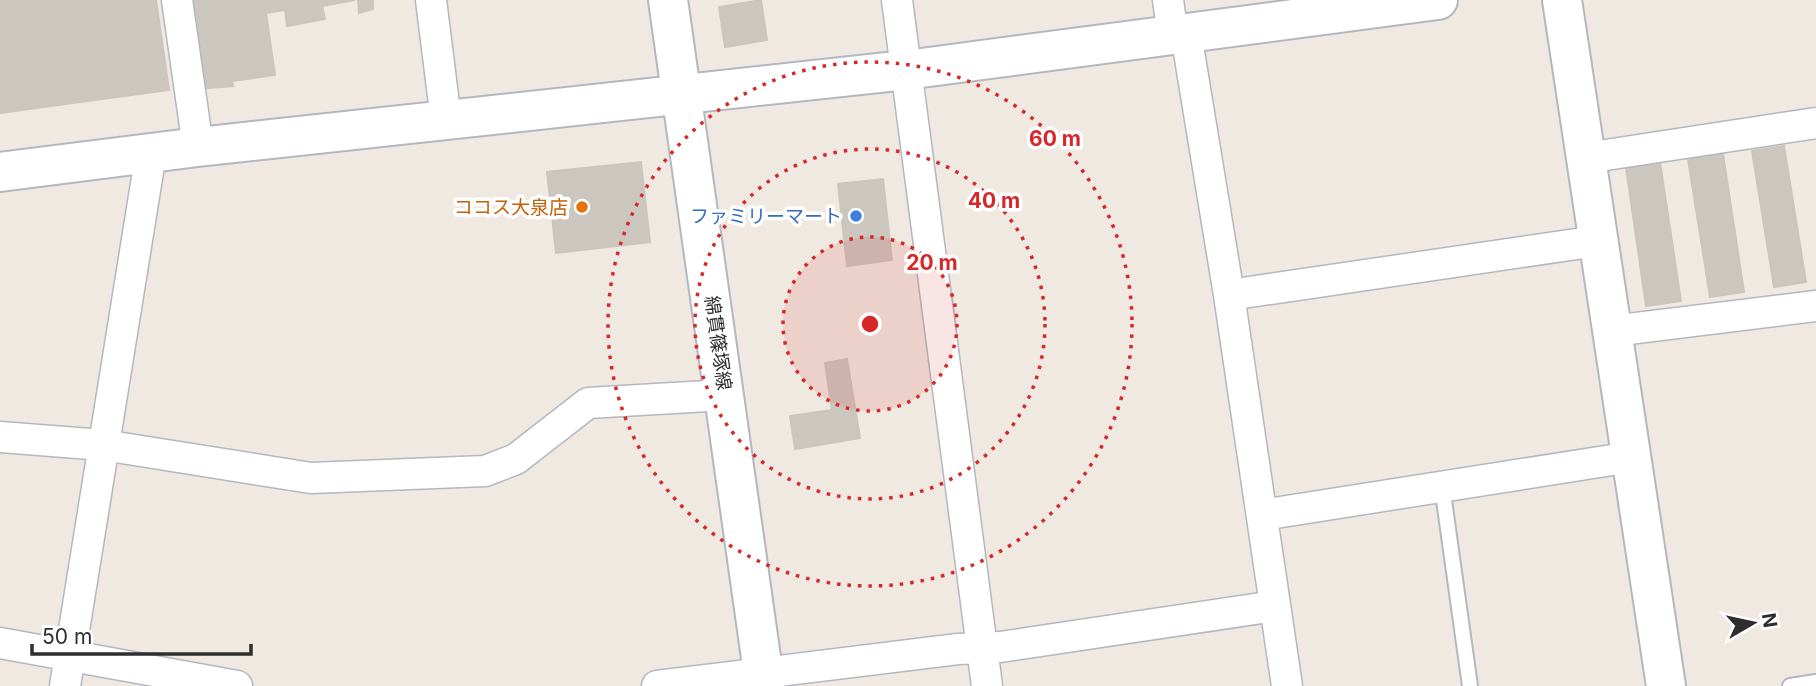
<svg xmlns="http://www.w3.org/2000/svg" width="1816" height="686" viewBox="0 0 1816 686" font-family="Inter,'Noto Sans JP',sans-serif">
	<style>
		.building { fill: #cbc7bf; stroke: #cbc5ba; stroke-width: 2 }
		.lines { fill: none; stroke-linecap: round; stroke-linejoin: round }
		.lane-casing { stroke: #b4b7c1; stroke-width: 18 }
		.street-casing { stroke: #b4b7c1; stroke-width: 33 }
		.secondary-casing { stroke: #b4b7c1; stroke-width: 42 }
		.lane { stroke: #fff; stroke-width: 14 }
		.street { stroke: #fff; stroke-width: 30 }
		.secondary { stroke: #fff; stroke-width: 38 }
		.ring { fill: none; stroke: #d62828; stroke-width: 3.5; stroke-dasharray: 3.5 7 }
		.food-dot { fill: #e8710a; stroke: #fff; stroke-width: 2.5 }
		.shop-dot { fill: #3f7fe0; stroke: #fff; stroke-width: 2.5 }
		.labels { text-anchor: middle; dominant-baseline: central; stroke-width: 7; stroke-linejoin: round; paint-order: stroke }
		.food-label { font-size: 19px; fill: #c56008; stroke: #fff; text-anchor: end }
		.shop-label { font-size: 19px; fill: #366cbe; stroke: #fff; text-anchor: end }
		.street-label { font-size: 19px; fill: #2e2e2e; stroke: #fff }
		.centre { fill: #d62828; stroke: #fff; stroke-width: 3.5 }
		.ring-label { font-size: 21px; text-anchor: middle; font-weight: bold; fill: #d62828; stroke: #fff; stroke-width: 7; stroke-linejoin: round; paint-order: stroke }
	</style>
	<rect width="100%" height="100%" fill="#efe9e1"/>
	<path class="building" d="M0 0H156L169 90 0 113Z
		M185 0H355L322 6 325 19 287 26 285 10 266 13 275 75 232 81 233 86 196 89Z
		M358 0H373V9L359 13Z
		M761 0 767 40 725 47 719 7Z
		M1784 146 1806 282 1774 287 1752 151Z
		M1723 154 1744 292 1710 297 1688 159Z
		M641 162 650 242 556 253 547 172Z
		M1660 162 1681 301 1646 306 1626 167Z
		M883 179 892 260 847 266 838 184Z
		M847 359 860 438 795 449 790 416 832 410 825 363Z"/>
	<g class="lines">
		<g class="lane-casing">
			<path id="lane" d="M1442 486 1470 686
				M1790 686 1816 682"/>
		</g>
		<g class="street-casing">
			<path id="street" d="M177 0 198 147
				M431 0 446 120
				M897 0 987 686
				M1168 0 1173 36
				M1186 34 1229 295 1287 686
				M1586 158 1816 123
				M1229 295 1597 241
				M1612 331 1816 306
				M0 437 103 445 311 478 485 471 516 459 588 403 725 395
				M1262 515 1631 457
				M0 643 237 686
				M65 686 151 153
				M657 686 958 649 1000 647 1275 606"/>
		</g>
		<g class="secondary-casing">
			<path id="secondary" d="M668 0 765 686
				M1562 0 1666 686
				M0 172 198 147 906 70 1438 0"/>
		</g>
		<use href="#lane" class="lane"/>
		<use href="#street" class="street"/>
		<use href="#secondary" class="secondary"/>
	</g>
	<circle cx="870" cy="324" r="87" fill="#d62828" fill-opacity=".12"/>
	<g class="ring">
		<circle cx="870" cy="324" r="87"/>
		<circle cx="870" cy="324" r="175"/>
		<circle cx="870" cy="324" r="262"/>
	</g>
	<circle class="food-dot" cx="582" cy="207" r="7"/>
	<circle class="shop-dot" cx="856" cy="216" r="7"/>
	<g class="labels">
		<g class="food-label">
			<text x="568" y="207">ココス大泉店</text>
		</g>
		<g class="shop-label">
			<text x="842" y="216">ファミリーマート</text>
		</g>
		<g class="street-label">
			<text transform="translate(718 343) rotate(82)">綿貫篠塚線</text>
		</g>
	</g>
	<circle cx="870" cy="324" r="10" class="centre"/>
	<g class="ring-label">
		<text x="1055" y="146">60 m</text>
		<text x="994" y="208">40 m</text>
		<text x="932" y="270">20 m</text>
	</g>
	<g transform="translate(1753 623) rotate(81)" stroke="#ffffff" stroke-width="5" paint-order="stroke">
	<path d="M0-5L12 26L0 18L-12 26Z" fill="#2e2e2e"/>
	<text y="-10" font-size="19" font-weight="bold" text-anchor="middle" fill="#2e2e2e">N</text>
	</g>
	<path d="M32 644v10h219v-10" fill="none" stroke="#2e2e2e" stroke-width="3.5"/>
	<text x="42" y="644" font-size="21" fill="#2e2e2e" stroke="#ffffff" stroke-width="5" paint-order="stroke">50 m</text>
</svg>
